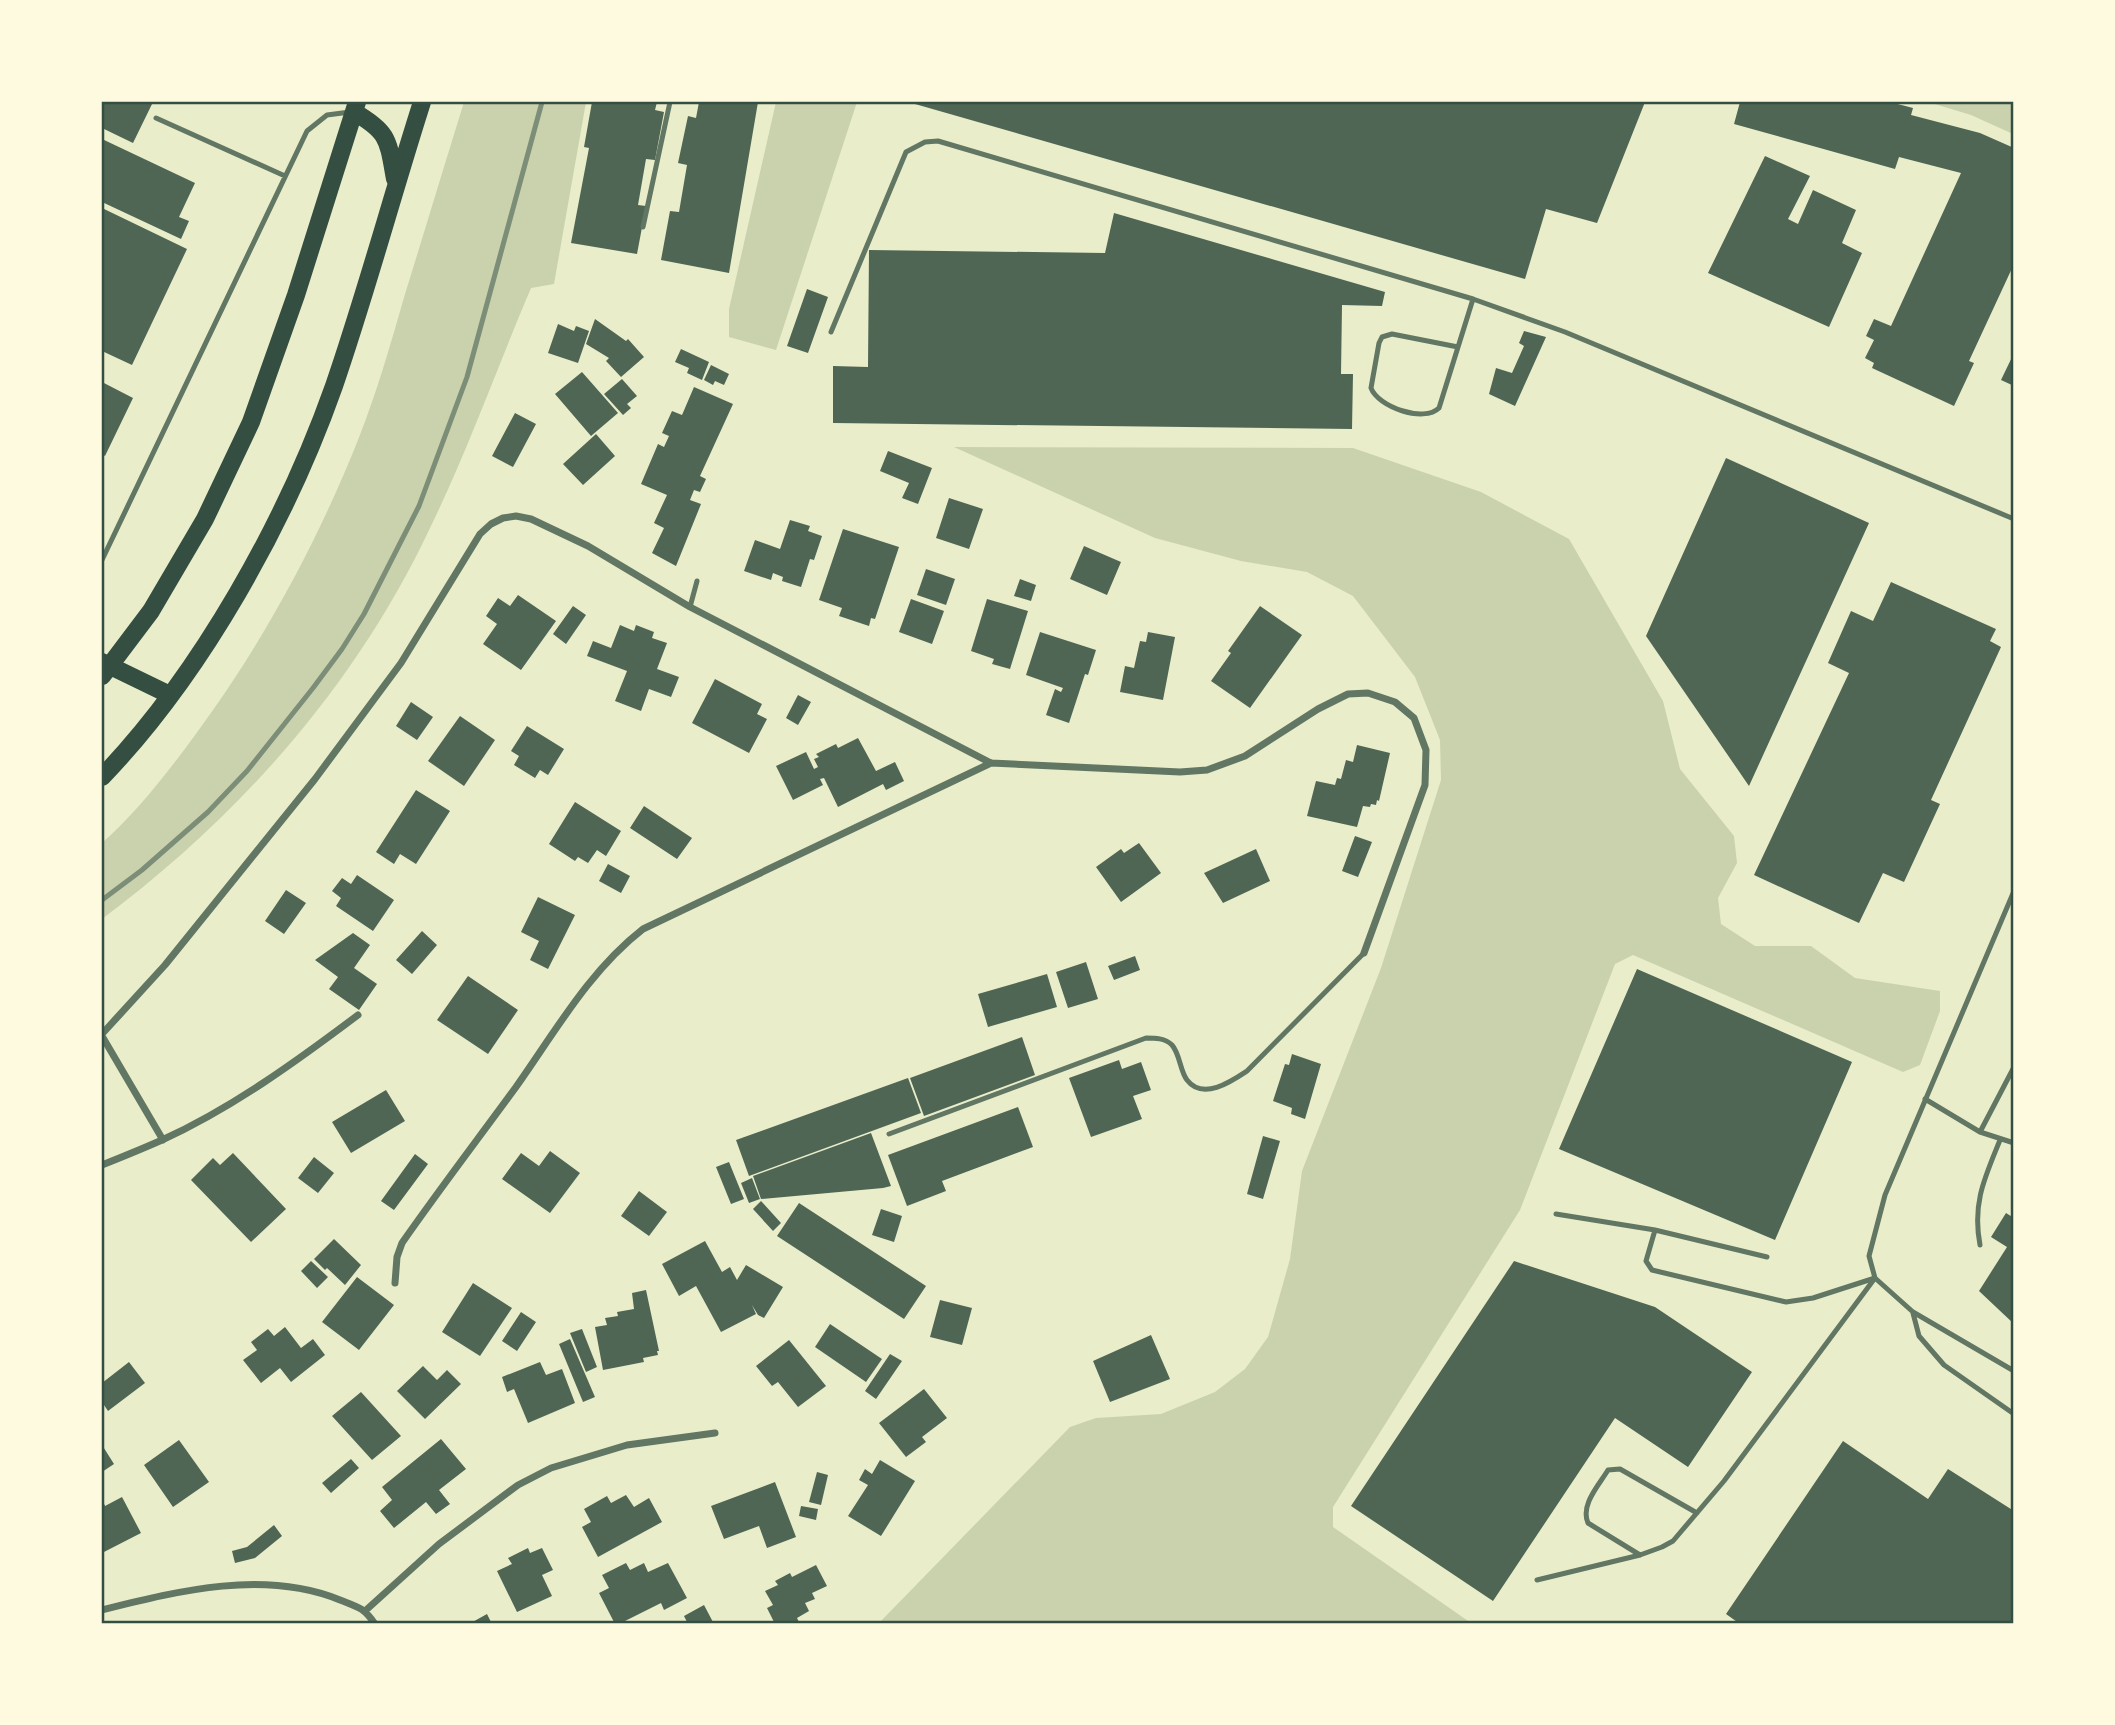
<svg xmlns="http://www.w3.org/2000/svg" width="2115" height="1725" viewBox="0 0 2115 1725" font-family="'Open Sans',sans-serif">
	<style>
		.green { fill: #cad2ad }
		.building { fill: #4f6655 }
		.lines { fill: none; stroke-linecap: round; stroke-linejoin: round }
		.service { stroke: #617663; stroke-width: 5 }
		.minor { stroke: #617663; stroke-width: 7 }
		.primary { stroke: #344e41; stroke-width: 18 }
		.rail { stroke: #7c8e77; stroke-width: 5 }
		.neatline { fill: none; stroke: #344e41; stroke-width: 2.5 }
	</style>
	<rect width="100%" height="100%" fill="#e9edc9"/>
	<path class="green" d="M464 102H586L554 284 531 288C497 368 468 450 430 528 356 685 240 816 102 919V843C142 808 182 754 213 710 272 626 320 535 358 440 377 392 391 343 405 294 425 230 444 166 464 102Z
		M776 102H857L776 350 729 337V309Z
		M1928 102H2013V134L1971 115Z
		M954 447 1353 448 1481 492 1569 539 1663 701 1680 769 1734 836 1737 863 1718 898 1721 924 1755 946H1811L1855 978 1940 991V1011L1920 1065 1903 1072 1633 955 1615 964 1520 1210 1333 1507V1527L1471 1623H879L1070 1427 1096 1418 1161 1414 1215 1392 1245 1369 1268 1337 1290 1259 1302 1171 1381 968 1441 780 1440 740 1415 677 1353 596 1307 572 1241 561 1155 538Z"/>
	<path class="building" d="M102 102H153L133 143 102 128Z
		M592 102H657L655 110 664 112 655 160 646 159 638 205 646 206 637 254 571 243 589 148 584 147Z
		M699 102H758L729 273 661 260 670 211 679 212 687 165 678 163 688 116 696 118Z
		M908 102H1645L1597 223 1546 209 1525 279Z
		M1740 102H1890L1913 108 1911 115 1980 133 2014 148V264L1969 361 1974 363 1954 406 1872 368 1874 363 1865 358 1874 340 1866 336 1874 319 1891 326 1961 173 1899 157 1895 169 1734 124Z
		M102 139 195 183 179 217 189 221 181 239 102 202Z
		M1765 156 1810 176 1788 219 1798 224 1813 190 1856 210 1842 243 1862 253 1829 327 1708 273Z
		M102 208 187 249 132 365 102 351Z
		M1114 213 1385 292 1382 306 1342 305 1341 374H1353L1352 429 833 423V366L868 367 869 250 1105 253Z
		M807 289 828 297 808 353 787 346Z
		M595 319 626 341 628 339 644 357 621 377 606 361 609 358 586 344Z
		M558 324 574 331 576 326 589 331 578 363 548 353Z
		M1524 331 1546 337 1515 406 1489 394 1496 368 1512 373 1524 346 1519 343Z
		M681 349 709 362 702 380 687 373 689 368 675 362Z
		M2014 353V386L2001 380Z
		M711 365 729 374 724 385 715 381 713 385 704 380Z
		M582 372 618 413 591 436 555 394Z
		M622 379 637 396 627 404 631 408 623 415 604 394Z
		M102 382 133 398 105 456 102 454Z
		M694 387 733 404 700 476 706 479 700 492 694 490 690 500 701 504 676 566 652 553 664 528 654 523 667 495 641 484 658 444 664 447 669 436 662 433 672 411 682 415Z
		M515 413 536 424 513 467 492 456Z
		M596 434 615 456 583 485 563 464Z
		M888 451 932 468 918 504 902 498 909 483 880 471Z
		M1726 458 1869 523 1749 786 1646 636Z
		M949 498 983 509 969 549 936 538Z
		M790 520 810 526 808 531 822 536 814 560 810 559 801 587 782 581 783 577 773 573 771 580 744 571 755 540 780 549Z
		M843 529 899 547 875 619 871 618 869 626 839 616 842 608 819 600Z
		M1084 546 1121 562 1107 595 1070 579Z
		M926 569 955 579 946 605 917 595Z
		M1020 579 1036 585 1031 601 1014 596Z
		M1891 582 1996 629 1990 641 2001 647 1931 800 1940 804 1904 882 1883 873 1859 923 1754 875 1849 673 1828 663 1851 611 1873 621Z
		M518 595 556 621 521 670 483 644 497 624 486 616 498 598 510 606Z
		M911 599 944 611 932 644 899 632Z
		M987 599 1028 611 1010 669 992 664 994 659 971 651Z
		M573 606 586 615 566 644 553 634Z
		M1260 606 1302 635 1250 708 1211 681 1231 653 1228 651Z
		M620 625 634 631 636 625 654 632 652 638 667 643 657 669 679 677 671 697 649 689 641 711 615 701 627 671 587 656 593 641 611 648Z
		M1040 632 1096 650 1088 675 1085 674 1069 723 1046 715 1055 689 1061 692 1063 688 1026 675Z
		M1148 632 1175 637 1163 700 1120 692 1125 666 1134 668 1140 641 1146 642Z
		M715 679 762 704 757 714 767 719 749 753 692 723Z
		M798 695 811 702 798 725 786 718Z
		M411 702 433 717 417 740 396 726Z
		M460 716 495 740 464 786 428 761Z
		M527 726 564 749 548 775 540 770 535 778 514 765 519 756 511 751Z
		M858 738 876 771 895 762 904 781 886 790 883 784 838 807 824 778 820 779 823 785 793 800 776 766 806 752 814 769 818 767 814 759 819 757 816 754 836 744 838 748Z
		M1357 745 1390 753 1379 801 1377 800 1376 805 1371 804 1370 807 1363 806 1357 827 1307 816 1316 781 1335 785 1337 778 1341 779 1346 760 1353 762Z
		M416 790 450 811 416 864 400 854 394 864 376 852Z
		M575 802 621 831 606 856 597 850 588 863 578 857 575 861 549 844Z
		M644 806 692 838 677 859 630 828Z
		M1355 836 1372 842 1358 877 1342 871Z
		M1139 843 1161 873 1121 902 1096 867 1121 849 1124 853Z
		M1256 849 1270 881 1223 903 1204 873Z
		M608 864 630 876 621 893 599 881Z
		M357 875 394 900 373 931 336 906 341 898 332 891 342 878 351 884Z
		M286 890 306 903 284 934 265 921Z
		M538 897 575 915 548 969 530 960 539 941 521 932Z
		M422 931 437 945 412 974 396 960Z
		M353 933 370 945 354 968 377 984 359 1010 329 989 338 977 315 960Z
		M1135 956 1140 970 1114 980 1108 966Z
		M1086 962 1098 999 1068 1008 1056 972Z
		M1637 969 1852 1062 1775 1240 1559 1149Z
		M1047 974 1057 1007 988 1027 978 994Z
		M468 976 518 1010 488 1054 437 1020Z
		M1022 1037 1035 1075 924 1116 910 1078Z
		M1292 1054 1321 1064 1305 1119 1291 1114 1292 1108 1273 1101 1285 1064 1289 1065Z
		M1119 1060 1122 1069 1141 1062 1151 1090 1133 1096 1142 1119 1091 1137 1069 1078Z
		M908 1078 921 1113 749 1176 736 1140Z
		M386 1090 405 1121 351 1153 332 1122Z
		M1018 1107 1033 1147 942 1181 946 1191 907 1206 888 1155Z
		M871 1133 891 1186 883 1188 761 1199 753 1176Z
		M1263 1136 1280 1141 1263 1199 1247 1194Z
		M550 1151 580 1173 550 1213 502 1179 521 1153 539 1166Z
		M233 1153 286 1209 251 1242 191 1180 213 1158 220 1165Z
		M415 1154 428 1164 394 1210 381 1201Z
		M314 1157 334 1173 318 1193 298 1178Z
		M729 1162 744 1199 731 1204 716 1167Z
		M752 1178 760 1199 749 1203 741 1183Z
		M639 1191 667 1212 649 1236 621 1216Z
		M761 1201 781 1223 773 1231 753 1209Z
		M799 1203 926 1286 904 1319 777 1236Z
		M881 1209 902 1216 894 1242 872 1235Z
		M2006 1213 2014 1218V1324L1979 1291 2007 1247 1991 1237Z
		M334 1239 361 1265 345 1285 327 1268 325 1270 314 1259Z
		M705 1241 722 1272 730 1267 737 1280 746 1265 783 1287 764 1318 758 1315 752 1305 756 1314 721 1332 696 1286 679 1296 662 1264Z
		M311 1261 328 1277 317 1288 301 1271Z
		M1514 1261 1655 1307 1752 1372 1688 1467 1615 1418 1493 1601 1351 1506Z
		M357 1277 394 1305 359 1350 322 1322Z
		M473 1283 512 1308 480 1356 442 1332Z
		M646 1290 659 1351H657L658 1355 643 1358 644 1362 603 1370 595 1327 607 1325 605 1318 618 1316 617 1312 634 1309 632 1293Z
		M940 1300 972 1308 962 1345 930 1337Z
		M521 1312 536 1322 517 1351 502 1341Z
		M830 1324 882 1359 866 1382 815 1347Z
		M285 1327 301 1348 313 1339 325 1355 291 1382 280 1368 261 1383 243 1360 257 1350 251 1342 268 1329 274 1336Z
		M582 1329 597 1367 586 1372 570 1333Z
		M1151 1335 1170 1379 1110 1402 1093 1361Z
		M570 1339 595 1397 583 1402 559 1344Z
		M789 1340 826 1386 798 1407 778 1382 772 1386 756 1366Z
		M890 1354 902 1361 876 1399 865 1391Z
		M129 1362 145 1383 108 1411 102 1402V1383Z
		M540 1362 546 1375 562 1369 575 1403 528 1423 514 1389 507 1392 502 1377Z
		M423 1366 437 1380 447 1370 461 1384 425 1419 397 1391Z
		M924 1389 947 1418 922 1437 926 1442 906 1457 879 1423Z
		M361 1392 401 1436 372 1460 332 1416Z
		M441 1439 466 1469 439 1490 450 1504 436 1514 426 1502 394 1528 380 1511 392 1500 382 1487Z
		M179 1440 209 1482 173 1507 144 1465Z
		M1843 1441 1928 1499 1948 1469 2014 1511V1624H1740L1726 1614Z
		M102 1445 114 1464 102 1472Z
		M351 1459 359 1468 331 1493 322 1483Z
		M880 1460 915 1481 881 1536 848 1516 868 1485 859 1480 865 1469 872 1474Z
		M817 1472 828 1475 821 1505 809 1502Z
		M775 1482 796 1537 767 1548 759 1526 724 1539 711 1506Z
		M626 1495 634 1507 649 1498 662 1522 598 1557 582 1527 591 1522 584 1509 607 1496 611 1503Z
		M122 1497 141 1533 102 1553V1499L105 1506Z
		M801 1506 818 1509 816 1520 799 1516Z
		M274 1525 282 1536 255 1558 235 1563 232 1551 247 1547Z
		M528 1548 530 1553 542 1548 553 1570 542 1575 552 1596 517 1612 497 1571 512 1564 508 1558Z
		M626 1563 630 1570 644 1563 648 1572 668 1563 687 1598 664 1610 661 1603 619 1624H615L599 1593 609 1588 602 1575Z
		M816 1565 827 1586 812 1593 815 1599 805 1603 809 1611 797 1618 800 1624H775L767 1608 773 1605 765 1591 778 1585 775 1581 790 1573 792 1577Z
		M704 1605 714 1624H688L684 1616Z
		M487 1614 492 1624H469Z"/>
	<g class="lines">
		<path class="service" d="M156 118 285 176
			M643 227 670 102
			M831 332 906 152 925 142 938 141 1473 299 1565 332 2014 519
			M1458 347 1392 334 1382 337 1379 343 1371 388C1378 407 1424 423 1439 408L1473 299
			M102 560 307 131 327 115 350 112
			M690 607 697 581
			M2014 891 1885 1195 1869 1256 1875 1278 1913 1312 2014 1371
			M1925 1099 1980 1132 2014 1143
			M1980 1132 2014 1067
			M889 1134 1146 1038C1155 1038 1165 1038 1172 1045 1180 1054 1180 1071 1187 1080 1203 1101 1232 1081 1247 1071L1364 953
			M1556 1214 1655 1230 1767 1257
			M1655 1230 1646 1261 1652 1270 1786 1302 1813 1298 1875 1278
			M1980 1245C1972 1203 1985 1177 2000 1140
			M1913 1313 1919 1336 1944 1365 2014 1414
			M1640 1555 1588 1523C1580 1505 1599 1485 1608 1470L1620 1469 1697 1513
			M1537 1580 1640 1555 1662 1547 1673 1541 1724 1481 1875 1278"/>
		<path class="minor" d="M102 1034 165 965 315 779 401 663 480 534 491 524 503 518 516 516 531 519 588 546 690 607 991 763 1180 772 1207 770 1245 756 1318 709 1348 694 1368 693 1395 702 1414 718 1426 750 1425 785 1364 953
			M102 1036 163 1140
			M102 1165C122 1157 142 1149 162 1140 232 1108 297 1061 358 1015
			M395 1283 397 1257 402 1243C439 1190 478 1139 516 1087 555 1032 589 971 643 929L991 763
			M102 1610C178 1591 264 1569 340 1600 358 1607 363 1607 375 1624
			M365 1611 439 1544 518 1485 551 1468 627 1445 715 1433"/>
		<path class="primary" d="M354 112C389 132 388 140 395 179
			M102 662 170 695
			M102 676 151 611 205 519 251 422 296 295 357 102
			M102 777C201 674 286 522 334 386 366 293 392 196 422 102"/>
		<path class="rail" d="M102 900 142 870 208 812 247 771 313 688 342 649 364 614 419 506 467 377 542 102"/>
	</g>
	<rect width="2115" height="1725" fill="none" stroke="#fefae0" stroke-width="206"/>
	<rect x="103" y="103" width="1909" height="1519" class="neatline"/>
</svg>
